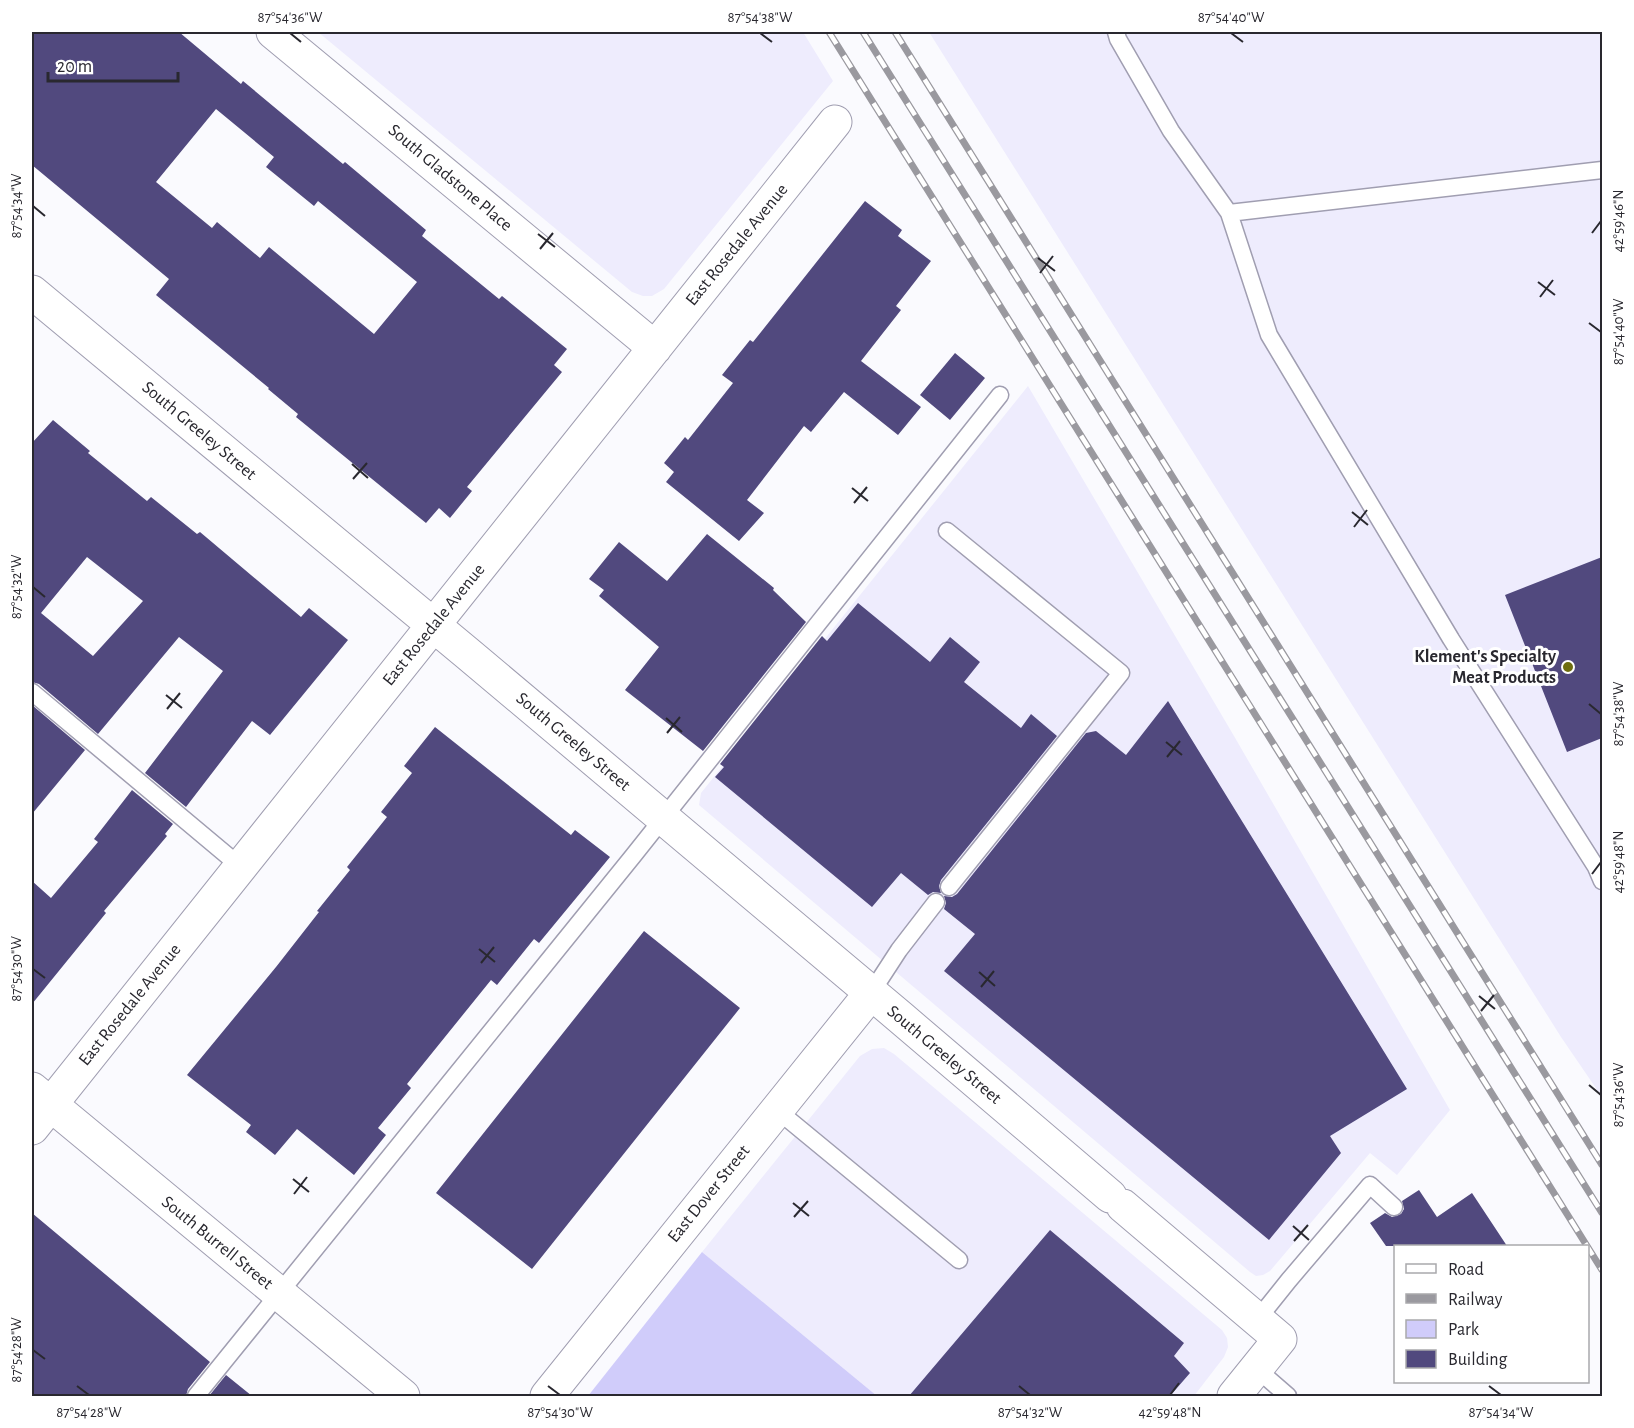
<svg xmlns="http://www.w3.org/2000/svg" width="1634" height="1428" viewBox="0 0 1634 1428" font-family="'Alegreya Sans',sans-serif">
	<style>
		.built { fill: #eeecfd }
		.green { fill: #d0ccfa }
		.building { fill: #51497e; fill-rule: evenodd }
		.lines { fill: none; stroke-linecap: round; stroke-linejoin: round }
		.lane-casing { stroke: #a09eb1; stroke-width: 19 }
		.street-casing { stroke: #a09eb1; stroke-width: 35 }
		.lane { stroke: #fff; stroke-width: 16 }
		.street { stroke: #fff; stroke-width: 33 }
		.rail-casing { stroke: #9a999f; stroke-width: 7 }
		.rail { stroke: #fff; stroke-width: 4.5; stroke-dasharray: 14; stroke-linecap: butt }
		.ticks { fill: none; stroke: #29282f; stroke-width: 2 }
		.poi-dot { fill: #6e6d0f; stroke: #fff; stroke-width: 2 }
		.labels { text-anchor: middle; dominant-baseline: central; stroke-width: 6; stroke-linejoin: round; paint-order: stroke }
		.street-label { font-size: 18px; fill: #29282f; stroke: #fff }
		.poi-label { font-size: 18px; font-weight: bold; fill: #29282f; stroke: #fff; text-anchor: end }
		.neatline { fill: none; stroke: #29282f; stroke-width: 2 }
		.ticks-label { font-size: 15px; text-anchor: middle; fill: #29282f }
	</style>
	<rect width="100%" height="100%" fill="#fafafe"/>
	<path class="built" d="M318 32H803L833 81 664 289 652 296H643L632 292Z
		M929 32H1602V1097L1561 1037Z
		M1028 386 1234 736 1450 1110 1397 1175 1370 1153 1270 1271 1263 1275 1256 1276 1250 1272 699 805 701 793Z
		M884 1048 894 1054 1222 1330 1227 1338 1228 1347 1224 1357 1194 1396H877L702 1252 860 1056 872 1049Z"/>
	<path class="green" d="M702 1252 877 1396H588Z"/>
	<path class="building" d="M32 32H179L241 84 243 81 309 136 343 164 345 162 426 230 422 236 499 299 502 296 567 349 554 365 562 372 467 487 472 491 450 518 439 508 426 523 296 417 298 414 268 389 269 388 156 295 169 279 32 165ZM216 109 274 157 266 167 314 206 318 201 417 282 374 334 269 247 260 258 217 222 212 228 156 182Z
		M865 201 902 230 898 236 931 261 896 306 901 310 861 361 921 407 898 435 844 392 811 432 804 426 747 500 764 513 739 541 666 482 674 472 664 463 685 437 688 440 733 383 722 375 750 340 753 342Z
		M955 353 985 378 950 420 920 395Z
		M53 420 90 451 88 453 147 501 151 497 197 534 200 532 301 617 309 608 348 640 270 735 252 721 186 807 145 773 223 671 179 637 98 734 39 684 32 682V443ZM87 557 143 601 93 656 41 613Z
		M707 534 774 588 773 590 806 622 703 751 625 690 659 647 599 596 604 590 589 579 619 542 667 581Z
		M1602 557V738L1567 752 1505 595Z
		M858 603 930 662 950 637 980 662 964 682 1021 728 1031 714 1057 736 941 880 939 886 941 893 933 892 928 895 901 873 872 907 715 777 724 767 720 764 822 636 827 641Z
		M1168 701 1407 1089 1330 1136 1341 1153 1269 1240 944 971 975 934 944 909 946 903 944 896 952 897 957 894 1086 733 1096 731 1126 755Z
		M32 705 85 750 32 814Z
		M435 727 571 835 575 830 610 857 539 943 534 939 497 985 491 980 407 1084 411 1088 378 1128 386 1135 354 1175 297 1129 275 1155 246 1132 251 1125 187 1075 276 967 319 912 317 911 350 870 347 867 387 817 381 812 412 773 404 766Z
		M132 790 173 824 165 834 167 836 104 911 106 913 32 1004V881L51 898 98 842 94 839Z
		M644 931 740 1008 532 1269 436 1193Z
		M1419 1190 1437 1217 1472 1193 1507 1246H1386L1370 1223 1385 1213 1392 1217 1401 1214 1404 1209 1402 1201Z
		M32 1213 210 1362 188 1389 186 1396H32Z
		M1050 1230 1184 1343 1174 1356 1190 1373 1170 1396H909Z
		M226 1375 252 1396H209Z"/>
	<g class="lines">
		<g class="lane-casing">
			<path id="lane" d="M1116 32 1118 39 1171 131 1229 213 1602 170
				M1229 213 1269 335 1451 639 1596 867 1602 881
				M947 531 1121 673 949 887
				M32 692 241 867
				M871 993 899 950 936 902
				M777 1110 959 1260
				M1257 1320 1289 1280 1370 1185 1394 1207
				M1257 1369 1288 1396
				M196 1396 633 856 1000 395"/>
		</g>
		<g class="street-casing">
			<path id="street" d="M273 32 655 348
				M32 292 467 653 900 1017 1110 1196
				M32 1089 403 1396
				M32 1128 835 122
				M1123 1206 1280 1339 1234 1396
				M547 1396 871 993"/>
		</g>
		<use href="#lane" class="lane"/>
		<use href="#street" class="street"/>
		<g class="rail-casing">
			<path id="rail" d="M829 32 1602 1270
				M863 32 1602 1213
				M895 32 1602 1165"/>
		</g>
		<use href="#rail" class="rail"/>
	</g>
	<path class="ticks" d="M290 33 301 42M760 33 772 42M1231 33 1243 42M33 206 45 216M1592 233 1601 221M538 234 555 247M540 249 553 233M1038 258 1055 271M1040 273 1053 256M1538 282 1555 295M1540 297 1553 280M1589 323 1601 332M352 464 368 478M353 479 367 463M852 488 868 501M854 503 867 487M1352 512 1368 525M1354 527 1367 510M33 587 45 597M166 695 182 708M1589 704 1601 714M167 709 180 693M666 718 682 732M667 733 680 717M1166 742 1182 755M1167 757 1180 741M1592 874 1601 862M479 949 495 962M481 963 494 947M33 969 45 978M979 972 995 986M981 987 994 971M1479 996 1495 1009M1481 1011 1494 995M1589 1085 1601 1095M293 1179 309 1192M294 1194 307 1177M793 1203 809 1216M794 1217 808 1201M1293 1226 1309 1240M1294 1241 1308 1225M33 1350 45 1359M77 1386 89 1395M548 1386 560 1395M1019 1386 1030 1395M1489 1386 1501 1395M1170 1395 1179 1383"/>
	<circle class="poi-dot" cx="1568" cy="667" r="6"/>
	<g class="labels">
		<g class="street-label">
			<text transform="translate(450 178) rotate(40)">South Gladstone Place</text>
			<text transform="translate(737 245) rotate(-51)">East Rosedale Avenue</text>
			<text transform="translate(199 431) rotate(40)">South Greeley Street</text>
			<text transform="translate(434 625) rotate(-51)">East Rosedale Avenue</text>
			<text transform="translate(573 742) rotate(40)">South Greeley Street</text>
			<text transform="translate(130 1005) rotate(-51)">East Rosedale Avenue</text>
			<text transform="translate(944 1055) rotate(40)">South Greeley Street</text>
			<text transform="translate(709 1194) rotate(-51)">East Dover Street</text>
			<text transform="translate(217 1243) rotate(39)">South Burrell Street</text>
		</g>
		<g class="poi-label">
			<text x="1556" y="657">Klement's Specialty<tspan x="1556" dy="21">Meat Products</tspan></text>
		</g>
	</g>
	<rect width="1634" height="1428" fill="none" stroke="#ffffff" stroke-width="66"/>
	<rect x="1394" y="1245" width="195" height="138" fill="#ffffff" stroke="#a9a9ac" stroke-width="1.5"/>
	<rect x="1406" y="1264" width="30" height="9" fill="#ffffff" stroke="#a9a9ac" stroke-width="1.5"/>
	<text x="1448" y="1275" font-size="18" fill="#29282f">Road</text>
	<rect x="1406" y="1294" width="30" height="9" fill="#9a999f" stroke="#a9a9ac" stroke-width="1.5"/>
	<text x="1448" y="1305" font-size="18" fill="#29282f">Railway</text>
	<rect x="1406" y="1320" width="30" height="18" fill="#d0ccfa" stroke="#a9a9ac" stroke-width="1.5"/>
	<text x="1448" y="1335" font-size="18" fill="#29282f">Park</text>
	<rect x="1406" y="1350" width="30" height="18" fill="#51497e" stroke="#a9a9ac" stroke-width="1.5"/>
	<text x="1448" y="1365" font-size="18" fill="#29282f">Building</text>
	<path d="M48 72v9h130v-9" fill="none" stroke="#29282f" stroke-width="3"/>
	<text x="57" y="72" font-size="18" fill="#29282f" stroke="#ffffff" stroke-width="4.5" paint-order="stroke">20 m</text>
	<rect x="33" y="33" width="1568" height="1362" class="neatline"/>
	<g class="ticks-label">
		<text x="290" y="22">87°54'36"W</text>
		<text x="760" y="22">87°54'38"W</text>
		<text x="1231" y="22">87°54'40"W</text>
		<text transform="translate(16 206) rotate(-90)" y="5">87°54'34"W</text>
		<text transform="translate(1618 221) rotate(-90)" y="5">42°59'46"N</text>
		<text transform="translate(1618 332) rotate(-90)" y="5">87°54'40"W</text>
		<text transform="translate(16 587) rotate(-90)" y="5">87°54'32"W</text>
		<text transform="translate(1618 714) rotate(-90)" y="5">87°54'38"W</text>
		<text transform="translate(1618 862) rotate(-90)" y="5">42°59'48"N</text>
		<text transform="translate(16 969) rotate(-90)" y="5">87°54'30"W</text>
		<text transform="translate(1618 1095) rotate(-90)" y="5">87°54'36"W</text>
		<text transform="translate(16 1350) rotate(-90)" y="5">87°54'28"W</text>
		<text x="89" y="1417">87°54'28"W</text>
		<text x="560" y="1417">87°54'30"W</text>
		<text x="1030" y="1417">87°54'32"W</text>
		<text x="1170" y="1417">42°59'48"N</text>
		<text x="1501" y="1417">87°54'34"W</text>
	</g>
</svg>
